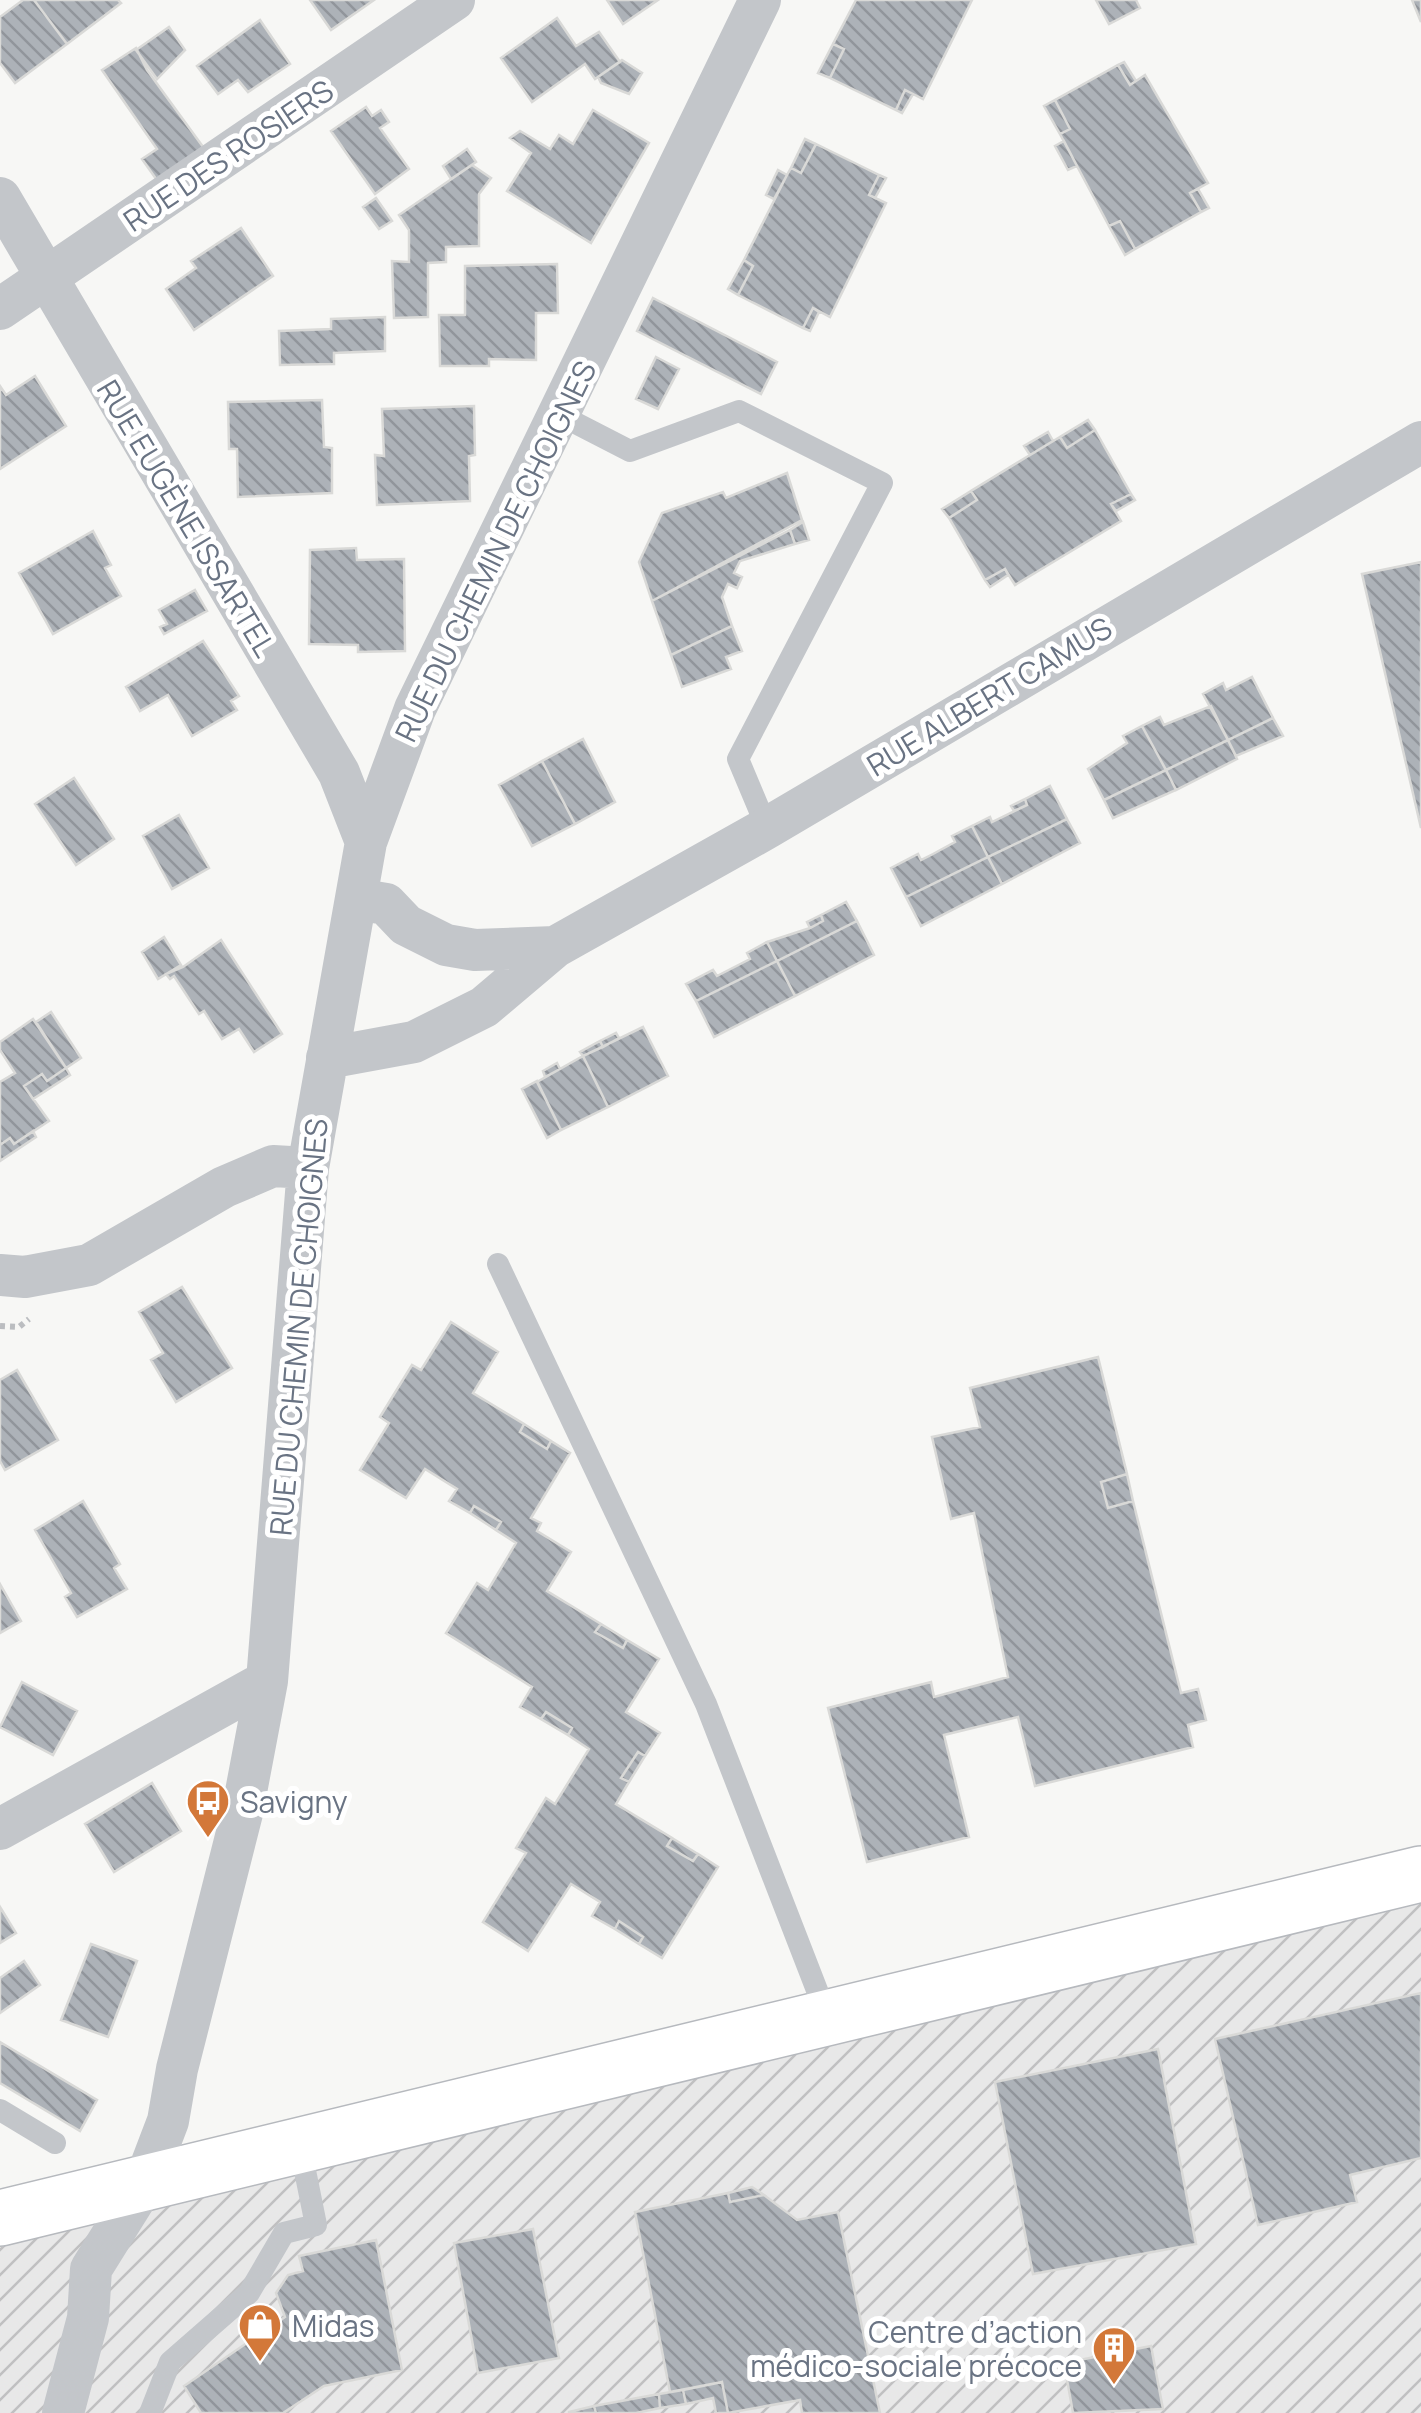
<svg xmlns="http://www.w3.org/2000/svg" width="1421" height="2413" viewBox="0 0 1421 2413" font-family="Manrope,sans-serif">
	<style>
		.industrial { fill: url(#industrial-furrows) }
		.building { fill: url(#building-back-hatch); stroke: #d9d9d7; stroke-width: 2.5 }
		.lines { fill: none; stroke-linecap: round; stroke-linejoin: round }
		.secondary-casing { stroke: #b6b9be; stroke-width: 58 }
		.path { stroke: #bbbdc0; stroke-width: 6; stroke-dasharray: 5 5; stroke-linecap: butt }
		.lane { stroke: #c3c6ca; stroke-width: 22 }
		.street { stroke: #c3c6ca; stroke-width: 42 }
		.secondary { stroke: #fff; stroke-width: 55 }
		.labels { text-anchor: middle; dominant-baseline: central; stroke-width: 10; stroke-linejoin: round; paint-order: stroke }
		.street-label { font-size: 30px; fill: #697383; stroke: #fff }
		.poi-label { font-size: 30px; fill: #697383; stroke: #fff; text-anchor: start }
	</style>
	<defs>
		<pattern id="industrial-furrows" width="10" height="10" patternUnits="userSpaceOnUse" patternTransform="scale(2.5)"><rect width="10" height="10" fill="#e8e8e8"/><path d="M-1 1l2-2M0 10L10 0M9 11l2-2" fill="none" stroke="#c0c0c1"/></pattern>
		<pattern id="building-back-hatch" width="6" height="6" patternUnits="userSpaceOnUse" patternTransform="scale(2.5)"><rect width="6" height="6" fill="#adb2b8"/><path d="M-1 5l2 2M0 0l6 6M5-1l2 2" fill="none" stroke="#91959b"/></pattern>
	</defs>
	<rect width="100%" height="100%" fill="#f7f7f5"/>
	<path class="industrial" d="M1421 1903V2413H0V2247Z"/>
	<path class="building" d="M23 0H34L67 44 15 83 0 63V17Z
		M34 0H118L121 3 67 44Z
		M310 0H374L331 30Z
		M607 0H658L623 24Z
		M856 0H972L923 99 905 90 896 110 830 78 844 49 833 44Z
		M1096 0H1136L1140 8 1109 24Z
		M1412 0H1421V22Z
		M557 18 576 46 599 32 620 62 595 79 585 64 532 102 501 58Z
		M260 20 290 64 248 92 238 80 218 94 197 66Z
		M169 27 185 50 157 79 136 50Z
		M833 44 844 49 830 78 818 73Z
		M136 48 147 70 206 151 159 183 142 159 157 149 102 70Z
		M622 60 642 73 629 94 601 83 598 77Z
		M1124 62 1136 81 1130 85 1118 65Z
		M1118 65 1130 85 1145 75 1208 183 1190 193 1201 212 1135 249 1120 221 1109 226 1060 134 1070 129 1055 100Z
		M905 90 913 94 902 113 896 110Z
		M1055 100 1070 129 1060 134 1044 106Z
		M366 107 372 116 381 110 389 122 380 128 409 169 375 194 331 131Z
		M593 110 649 143 591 243 507 191 531 153 510 138 520 131 550 149 559 135 573 144Z
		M805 139 816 144 801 173 791 168Z
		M1064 141 1077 166 1068 170 1055 146Z
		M816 144 879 175 869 195 886 203 830 317 813 308 803 328 738 295 753 266 744 260 787 175 791 168 801 173Z
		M467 149 476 162 451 179 443 166Z
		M472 165 491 178 479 194V246L446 247V262L428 263V317L394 318 392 261 409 262V230L399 215Z
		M778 170 787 175 774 199 766 195Z
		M879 175 886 178 875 198 869 195Z
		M1198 189 1209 208 1201 212 1190 193Z
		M376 198 392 221 379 229 363 207Z
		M1120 221 1135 249 1125 255 1109 226Z
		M241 228 273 276 194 330 166 289 196 268 191 261Z
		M744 260 753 266 738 295 728 289Z
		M557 264 558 313H536V360L489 359V366H440L439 315H465V266Z
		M653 298 777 362 761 394 637 331Z
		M813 308 819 312 810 331 803 328Z
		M385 317V351L334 353V364L280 365 279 331 331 329V319Z
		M656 357 679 369 658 409 636 399Z
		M35 376 66 426 0 469V386L6 395Z
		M322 400 324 447 332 448V493L238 497 237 449H229L228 402Z
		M474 406 475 455 469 456 470 501 377 505 375 455 384 456 382 409Z
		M1088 420 1095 430 1067 448 1060 437Z
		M1095 430 1131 494 1111 504 1121 521 1015 585 1005 569 985 580 949 518 977 500 971 491 1030 455 1060 437 1067 448Z
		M1048 432 1053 441 1030 455 1024 446Z
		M787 473 802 520 652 601 639 562 662 513 723 492 726 498Z
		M971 491 977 500 949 518 942 509Z
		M1131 494 1135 500 1116 511 1111 504Z
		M803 522 809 540 795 544 790 530Z
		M790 530 795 544 740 561 734 573 742 577 737 588 728 584 722 597 732 626 671 655 652 601Z
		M93 531 111 565 105 568 121 596 53 634 19 573Z
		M356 548 357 560 404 559 405 651 358 652V645L309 644 310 550Z
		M1421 562V828L1362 574Z
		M1005 569 1008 575 990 587 985 580Z
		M195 590 207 611 164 634 160 627 167 624 159 610Z
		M732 626 742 651 726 657 731 669 682 687 671 655Z
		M203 641 239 696 231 701 237 710 192 736 168 695 140 711 126 687Z
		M1252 677 1273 718 1228 740 1203 694 1223 683 1226 690Z
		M1211 706 1228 740 1166 770 1142 726 1160 717 1164 725Z
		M1273 718 1283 736 1236 756 1228 740Z
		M1142 726 1166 770 1104 800 1088 769 1127 743 1123 736Z
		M583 739 615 802 575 824 542 761Z
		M1228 740 1237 759 1176 790 1166 770Z
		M542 761 575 824 532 846 499 785Z
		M1166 770 1176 790 1113 818 1104 800Z
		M74 778 114 839 76 865 35 804Z
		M1050 786 1067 819 988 857 972 826 990 817 992 822 1027 805 1025 799Z
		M1025 799 1027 805 1014 811 1011 806Z
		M179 815 209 868 172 889 143 836Z
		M1067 819 1080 843 1002 884 988 857Z
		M972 826 988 857 906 897 891 868 918 854 921 860 933 854 955 842 952 836Z
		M988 857 1002 884 921 926 906 897Z
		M846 902 857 921 777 961 767 942 810 928 823 921 821 915Z
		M821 915 823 921 810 928 807 922Z
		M857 921 874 955 795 996 777 961Z
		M164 937 181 965 158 979 142 952Z
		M221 940 282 1034 254 1052 239 1029 222 1039 204 1011 199 1014 174 976 170 979 166 974 183 967Z
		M767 942 777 961 696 1001 686 984 713 970 717 976 750 959 747 953Z
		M777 961 795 996 714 1037 696 1001Z
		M51 1012 81 1058 66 1068 36 1022Z
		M33 1019 66 1068 47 1081 42 1074 24 1086 49 1121 14 1144 10 1138 0 1145V1082L15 1073 0 1050V1042Z
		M643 1027 668 1076 608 1107 583 1056Z
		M616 1033 619 1038 603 1047 600 1041Z
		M600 1041 603 1047 583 1056 580 1052Z
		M583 1056 608 1107 561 1130 537 1082Z
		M557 1063 560 1069 545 1077 543 1071Z
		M66 1068 70 1075 33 1099 24 1086 42 1074 47 1081Z
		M537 1081 561 1130 547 1138 522 1089Z
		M33 1131 36 1137 0 1161V1145L10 1138 14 1144Z
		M182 1287 232 1368 176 1402 151 1360 163 1353 139 1312Z
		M451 1322 498 1352 473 1393 524 1424 520 1432 547 1449 551 1441 570 1453 531 1518 541 1523 537 1531 571 1552 547 1591 601 1624 595 1632 623 1648 627 1640 659 1659 626 1712 660 1733 645 1756 638 1752 621 1778 629 1782 616 1804 672 1838 667 1846 693 1861 698 1854 718 1867 662 1958 639 1944 643 1937 619 1921 615 1929 592 1916 600 1902 571 1884 528 1951 483 1922 526 1853 516 1848 546 1798 555 1804 589 1749 568 1735 572 1728 546 1712 541 1719 520 1707 532 1687 446 1633 477 1583 488 1590 516 1543 496 1530 501 1522 474 1506 470 1513 449 1501 457 1489 425 1469 406 1498 360 1470 389 1423 380 1417 412 1365 421 1370Z
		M1098 1357 1127 1474 1101 1482 1108 1508 1133 1501 1181 1693 1198 1689 1206 1720 1188 1725 1193 1747 1035 1786 1018 1717 944 1735 969 1837 867 1862 828 1708 931 1682 934 1697 1008 1677 974 1513 951 1519 932 1437 980 1427 970 1388Z
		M17 1370 58 1440 5 1470 0 1461V1380Z
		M524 1424 551 1441 547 1449 520 1432Z
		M1127 1474 1133 1501 1108 1508 1101 1482Z
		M83 1501 120 1564 114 1568 127 1589 77 1617 65 1597 71 1593 35 1530Z
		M474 1506 501 1522 496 1530 470 1513Z
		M0 1584 21 1621 0 1633Z
		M601 1624 627 1640 623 1648 595 1632Z
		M22 1682 77 1711 53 1755 0 1727Z
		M546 1712 572 1728 568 1735 541 1719Z
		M638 1752 645 1756 629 1782 621 1778Z
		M152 1783 181 1831 114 1872 85 1824Z
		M672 1838 698 1854 693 1861 667 1846Z
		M0 1907 16 1933 0 1943Z
		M619 1921 643 1937 639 1944 615 1929Z
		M91 1944 137 1961 108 2037 61 2020Z
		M24 1961 40 1985 0 2013V1978Z
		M1421 1993V2158L1350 2175 1357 2202 1258 2225 1215 2039Z
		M0 2042 97 2100 80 2131 0 2083Z
		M1158 2049 1196 2244 1033 2274 995 2082Z
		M752 2187 764 2195 730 2202 728 2193Z
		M728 2193 730 2202 764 2195 797 2220 838 2212 880 2413H802L800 2400 728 2413 722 2382 670 2392 635 2212Z
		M533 2229 559 2358 478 2373 454 2243Z
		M376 2240 402 2370 324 2386 283 2413H201L184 2386 285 2317 276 2293 288 2275 303 2271 299 2256Z
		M1151 2346 1163 2409 1073 2413 1064 2363Z
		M722 2382 728 2413H716L713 2398 686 2404 683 2390Z
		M683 2390 686 2404 660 2408 659 2394Z
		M659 2394 660 2408 636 2413H596L594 2406Z
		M594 2406 596 2413H569V2412Z"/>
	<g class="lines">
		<g class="secondary-casing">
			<path id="secondary" d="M0 2218 1421 1874"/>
		</g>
		<path class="path" d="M0 1326 19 1327 29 1319"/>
		<path class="lane" d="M560 415 630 451 739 411 882 483 738 759 767 828
			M498 1264 706 1704 827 2016
			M0 2110 55 2143
			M150 2413 170 2362 249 2293 284 2233 316 2225 300 2146"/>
		<path class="street" d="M0 198 339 773 366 842
			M0 309 454 0
			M356 899 386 904 406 925 446 945 475 950 555 947
			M327 1058 414 1042 484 1007 555 947 767 828 1421 442
			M0 1275 25 1277 89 1265 224 1187 273 1166 308 1168
			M0 1829 267 1681
			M63 2413 88 2318 91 2269 144 2184 168 2121 177 2069 242 1813 267 1681 308 1168 366 842 415 709 760 0"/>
		<use href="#secondary" class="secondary"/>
	</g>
	<defs>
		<g id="bus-pin" transform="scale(2.25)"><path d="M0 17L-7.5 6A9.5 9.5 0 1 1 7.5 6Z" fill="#d37839" stroke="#fff"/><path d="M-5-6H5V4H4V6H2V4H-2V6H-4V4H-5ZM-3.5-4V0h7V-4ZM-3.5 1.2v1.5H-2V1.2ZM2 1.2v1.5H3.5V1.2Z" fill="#fff"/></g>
		<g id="shop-pin" transform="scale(2.25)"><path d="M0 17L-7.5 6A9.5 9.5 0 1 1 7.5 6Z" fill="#d37839" stroke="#fff"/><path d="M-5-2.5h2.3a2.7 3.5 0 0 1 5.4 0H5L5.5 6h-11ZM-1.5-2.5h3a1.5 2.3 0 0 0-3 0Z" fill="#fff"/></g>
		<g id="building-pin" transform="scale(2.25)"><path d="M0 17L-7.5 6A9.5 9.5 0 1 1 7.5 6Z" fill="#d37839" stroke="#fff"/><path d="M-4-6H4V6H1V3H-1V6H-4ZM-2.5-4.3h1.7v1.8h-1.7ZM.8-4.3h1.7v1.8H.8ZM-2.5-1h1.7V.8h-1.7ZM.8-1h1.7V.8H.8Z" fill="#fff"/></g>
	</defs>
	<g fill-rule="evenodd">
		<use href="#bus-pin" x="208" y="1801"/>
		<use href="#shop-pin" x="260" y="2325"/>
		<use href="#building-pin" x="1114" y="2348"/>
	</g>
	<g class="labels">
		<g class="street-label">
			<text transform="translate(228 155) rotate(-34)">RUE DES ROSIERS</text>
			<text transform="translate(187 518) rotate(59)">RUE EUGÈNE ISSARTEL</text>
			<text transform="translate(495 551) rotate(-64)">RUE DU CHEMIN DE CHOIGNES</text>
			<text transform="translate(989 696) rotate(-31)">RUE ALBERT CAMUS</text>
			<text transform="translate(298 1327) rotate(-85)">RUE DU CHEMIN DE CHOIGNES</text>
		</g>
		<g class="poi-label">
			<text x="240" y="1801">Savigny</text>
			<text x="292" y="2325">Midas</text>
			<text x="1082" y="2331" text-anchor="end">Centre d’action<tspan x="1082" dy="34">médico-sociale précoce</tspan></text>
		</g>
	</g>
</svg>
